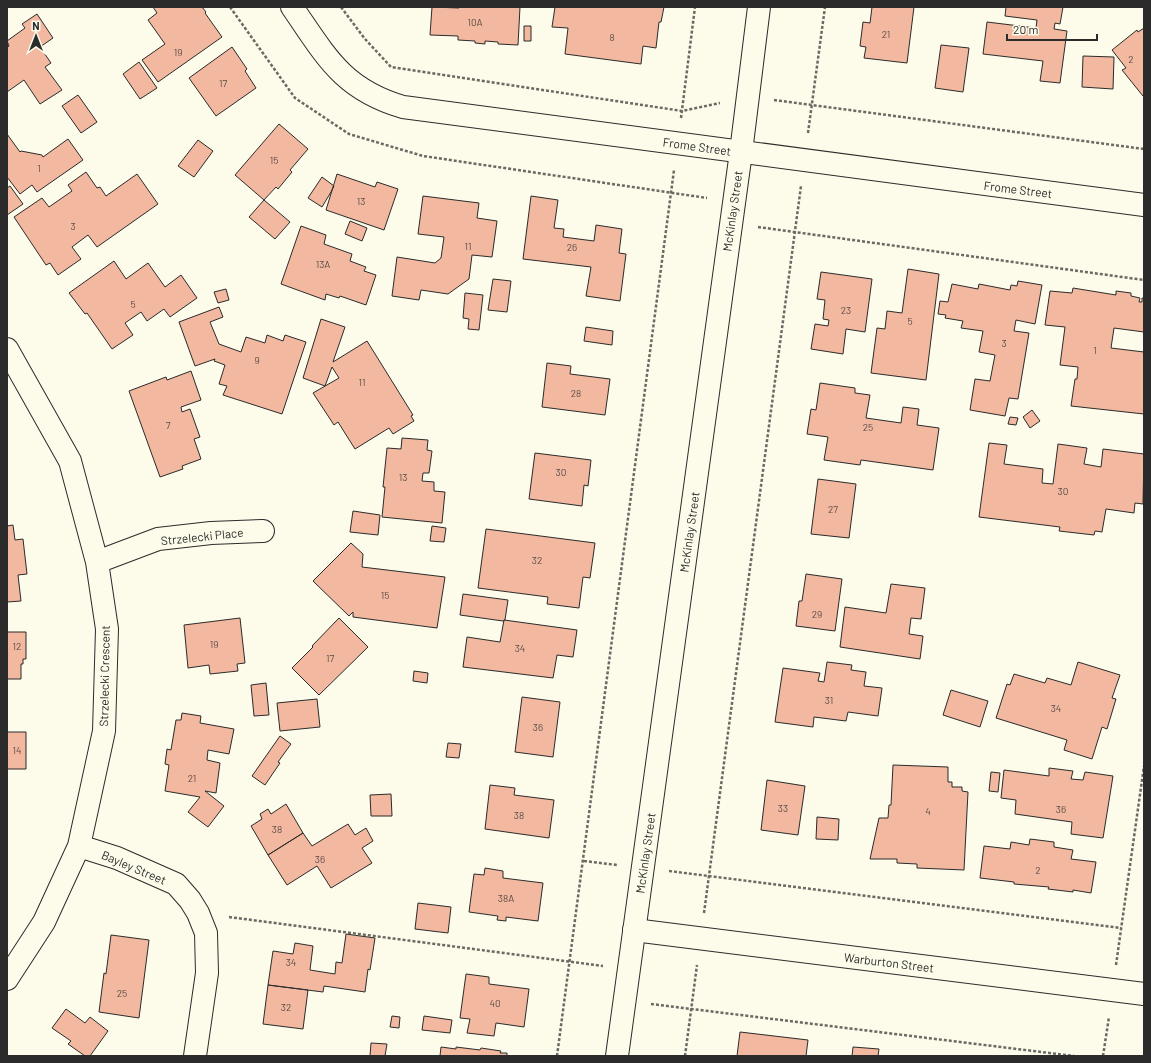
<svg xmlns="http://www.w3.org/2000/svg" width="1151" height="1063" viewBox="0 0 1151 1063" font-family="Barlow,sans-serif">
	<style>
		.building { fill: #f2b8a0; stroke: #2b2b2b }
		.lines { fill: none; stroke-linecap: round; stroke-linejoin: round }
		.minor-casing { stroke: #2b2b2b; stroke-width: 24 }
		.tertiary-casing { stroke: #2b2b2b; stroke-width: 24 }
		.path { stroke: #6a6964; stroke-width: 2.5; stroke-dasharray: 3 2; stroke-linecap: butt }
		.minor { stroke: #fdfbea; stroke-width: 22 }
		.tertiary { stroke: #fdfbea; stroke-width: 22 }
		.labels { text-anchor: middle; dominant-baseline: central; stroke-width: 3; stroke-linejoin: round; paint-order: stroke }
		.number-label { font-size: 10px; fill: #5d4e48 }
		.street-label { font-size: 12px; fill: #2b2b2b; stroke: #fdfbea }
	</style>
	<rect width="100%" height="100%" fill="#fdfbea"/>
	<path class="building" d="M153 7H202L206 12 205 13 222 37 158 82 142 60 165 44 148 20 157 13Z
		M432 7 459 8V7H520L518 45 498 44V42L485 41V44L475 43V41L458 40V36L430 35Z
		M555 7H664L661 22H659L656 48 643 46 641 64 565 54 568 28 552 27Z
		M872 7H914L907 63 864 58 866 47 860 46 863 22 870 23Z
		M1006 7H1063L1060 24 1055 23 1054 29 1067 31 1060 83 1040 81 1043 61 983 54 987 22 1036 28 1037 20 1005 16Z
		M37 14 53 38 40 47 51 63 45 67 62 90 40 104 24 80 7 92V48L9 46 7 41 25 28 22 24Z
		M524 26H531V41H524Z
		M1144 28V95L1143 96 1122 70 1126 68 1112 50 1137 30 1138 32Z
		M941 45 969 48 963 92 935 88Z
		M232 47 247 69 245 71 256 88 216 116 189 78Z
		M1083 56 1114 57 1113 89 1082 87Z
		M139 62 157 88 140 99 123 74Z
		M78 95 97 122 81 133 62 106Z
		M279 124 308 149 290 170 292 172 278 189 276 187 264 200 235 175Z
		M7 134 20 152 21 151 42 155 43 157 68 139 83 160 37 192 32 185 20 194 7 177Z
		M198 140 213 151 194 177 178 166Z
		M86 172 97 188 100 187 106 196 137 174 158 204 97 247 88 235 72 247 81 259 58 275 50 263 46 265 14 217 42 198 49 207 72 191 68 185Z
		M337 174 375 187 377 182 398 189 384 230 326 210Z
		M322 177 334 186 331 192 322 207 308 198Z
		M10 186 23 204 7 215V188Z
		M423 196 479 203 477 218 497 221 492 257 472 255 469 279 448 294 421 290 419 300 392 296 397 257 435 263 441 258 444 237 418 234Z
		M531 196 558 200 554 228 564 229 563 237 594 241 596 225 622 229 619 253 626 254 620 301 586 296 591 267 523 259Z
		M264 200 290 222 275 239 249 217Z
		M350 221 367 228 362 241 345 234Z
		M301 226 326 235 324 244 352 254 350 261 366 267 364 271 376 275 366 305 340 296 339 298 326 294 325 300 281 284Z
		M114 261 126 279 148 263 165 287 181 275 197 298 170 317 164 309 147 321 141 312 125 323 133 335 112 349 87 313 85 314 69 293Z
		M908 269 939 274 926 380 871 373 877 328 885 329 887 311 902 313Z
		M821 272 872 279 865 332 846 329 843 354 811 349 815 324 828 326 829 320 823 319 825 300 817 299Z
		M493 279 511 281 507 312 488 310Z
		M1018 281 1042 285 1035 324 1016 320 1014 331 1029 333 1018 399 1009 398 1005 416 970 410 975 379 990 381 995 355 979 352 983 331 961 328 963 321 945 318 946 315 938 314 940 301 948 302 952 284 978 289 979 284 1010 290 1011 285 1017 286Z
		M1073 288 1116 295V291L1131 293V296L1140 298 1139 302H1142V298H1144V332L1114 328 1111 348 1144 352V414L1071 406 1075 379H1077L1078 367 1060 365 1065 327 1045 325 1050 291 1072 293Z
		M226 289 229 300 218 303 214 292Z
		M465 293 483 295 479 330 468 329 469 319 463 318Z
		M219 307 223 317 210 322 219 344 241 352 246 337 265 343 267 335 283 341 285 335 306 342 282 414 223 395 227 386 219 384 225 365 214 361 215 359 195 366 179 322Z
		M321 319 345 327 333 362 367 341 413 415 411 416 414 421 393 434 389 428 355 449 338 422 334 425 313 393 339 378 332 367 325 386 303 378Z
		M586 327 613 331 612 345 584 341Z
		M547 363 571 366 570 374 610 379 605 415 542 407Z
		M191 371 201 400 181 407 182 412 190 409 200 437 194 439 201 459 182 466 183 469 160 477 129 391 166 377 167 380Z
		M820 383 855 388V393L870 395 866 418 901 423 903 407 919 409 917 425 939 428 933 470 861 460 860 465 824 460 828 437 807 434 811 409 816 410Z
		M1032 410 1040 421 1030 428 1023 417Z
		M1010 417 1018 418 1016 425 1008 424Z
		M402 438 428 440 427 450 432 451 429 473H423L422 481 434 482V491L445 492 442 523 382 517 385 487H383L387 448 401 449Z
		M989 443 1007 445 1004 464 1043 469 1042 483 1053 484 1058 444 1087 448 1084 464 1101 467 1103 449 1144 454 1143 504 1135 503 1134 513 1106 509 1102 532 1095 531 1094 535 1059 531 1060 527 979 517Z
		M535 453 591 460 588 486 584 485 582 506 529 499Z
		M818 479 856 484 849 538 811 534Z
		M353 511 380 515 378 535 350 532Z
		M13 525 15 540 23 539 27 574 18 575 21 601 7 602V526Z
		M432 526 446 528 444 542 430 541Z
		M486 529 595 543 590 578 583 577 579 608 547 604 548 597 478 588Z
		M351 543 363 554 362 567 445 577 437 628 353 617V612L349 616 313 581Z
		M806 574 842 579 835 631 796 626 799 601H802Z
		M891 584 925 588 921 619 911 618 909 634 923 636 920 659 840 647 845 607 886 613Z
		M463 594 508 600 505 620 503 621 460 615Z
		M240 618 245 663 237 664 238 671 210 674 209 665 188 668 184 625Z
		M339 618 368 647 319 695 292 668 313 647 312 646Z
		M504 620 577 630 573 657 557 655 553 678 463 667 467 637 500 642Z
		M7 632H26V659H23V664H21V679H7Z
		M827 662 852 665 851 670 866 672 864 686 882 688 878 716 848 712 846 721 814 717 813 727 775 722 783 668 820 673 818 681 824 682Z
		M1078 662 1120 675 1112 698 1116 699 1107 729 1102 727 1092 759 1064 750 1067 740 996 718 1007 684 1010 685 1014 674 1045 683 1047 678 1071 685Z
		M414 671 428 673 427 683 413 681Z
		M266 683 269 715 254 716 251 685Z
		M951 690 988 701 980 727 943 715Z
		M522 697 560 702 553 757 515 752Z
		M317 699 320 727 280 731 277 703Z
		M182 713 201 716 200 723 234 729 229 754 208 750 207 760 220 763 216 793 205 791 224 806 208 827 188 812 200 797 165 791 169 765 165 764 167 749 171 750 176 720H181Z
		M7 732H26V769H7Z
		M280 736 291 744 278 762 280 763 265 785 252 776Z
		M448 743 461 744 459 758 446 757Z
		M893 765 948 767V782H952V787H962V791L968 792 964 870 917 868V864L897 863V859H870L879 818H888L889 805H891Z
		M1049 768 1073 771 1071 779 1083 780 1085 772 1113 776 1103 838 1071 834 1072 822 1015 814 1016 800 1001 798 1004 770 1049 776Z
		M991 772 1000 773 998 792 989 791Z
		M767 780 805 786 798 835 761 830Z
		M490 785 515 788 514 795 554 800 549 838 485 829Z
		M391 794 392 816H371L370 795Z
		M286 804 303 833 268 855 251 826 262 819 260 814 268 809 271 814Z
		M817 817 839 819 838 840 816 839Z
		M348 824 355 835 366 828 373 841 362 848 372 863 331 888 317 866 287 885 268 855 303 833 312 846Z
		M1030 839 1054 842V847L1073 850 1071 859 1096 862 1091 893 1073 890V892L1048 889 1049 887 1014 884V882L980 878 984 846 1010 849 1011 842 1029 845Z
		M485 868 503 871V878L543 883 538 921 506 917V921L497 920 498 916 469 912 474 874 484 875Z
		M418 903 451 907 448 933 415 929Z
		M346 934 375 938 370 970 368 969 365 992 324 986 323 992 268 985 273 951 293 954 295 943 313 946 310 970 335 974 336 962 342 963Z
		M111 935 149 940 139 1018 99 1012 104 973 106 974Z
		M466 974 489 977V984L529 989 524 1027 496 1023 494 1036 467 1033 470 1019 460 1018Z
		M268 985 308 990 303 1029 263 1024Z
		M66 1009 85 1023 90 1017 108 1031 90 1056H85L68 1044 71 1041 52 1028Z
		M392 1016 400 1017 399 1028 390 1027Z
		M424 1016 452 1020 450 1033 422 1030Z
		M740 1032 808 1040 806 1056H737Z
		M371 1043 387 1044 385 1056H370Z
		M441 1047 456 1049V1047L480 1050 481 1048 501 1051 500 1053H507V1056H440Z
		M853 1047 879 1049 878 1056H852Z"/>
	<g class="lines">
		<g class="minor-casing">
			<path id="minor" d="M292 7C326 56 342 89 403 107L1144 205
				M7 349 70 461 97 562 107 629 104 731 79 846 44 922 7 979
				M97 562 158 539 211 533 263 531
				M79 846 117 858 176 884 190 900 198 913 206 933 207 973 195 1056
				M634 930 1144 994"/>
		</g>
		<g class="tertiary-casing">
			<path id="tertiary" d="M617 1056 741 152 759 7"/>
		</g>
		<path class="path" d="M230 7 295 98 349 134 423 156 707 198
			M341 7 365 39 391 67 682 111 720 103
			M774 100 1144 149
			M681 118 695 7
			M808 133 825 7
			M758 227 1144 280
			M584 861 617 865
			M669 871 1121 928
			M704 913 801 186
			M229 917 603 966
			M1116 965 1144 766
			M651 1004 1074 1056
			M557 1056 674 170
			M685 1056 697 965
			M1103 1056 1109 1017"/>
		<use href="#minor" class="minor"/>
		<use href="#tertiary" class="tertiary"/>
	</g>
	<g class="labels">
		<g class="number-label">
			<text x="475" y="22">10A</text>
			<text x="886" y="34">21</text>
			<text x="612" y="37">8</text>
			<text x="178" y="52">19</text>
			<text x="1131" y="59">2</text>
			<text x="223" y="83">17</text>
			<text x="274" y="160">15</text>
			<text x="39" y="168">1</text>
			<text x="361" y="201">13</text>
			<text x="73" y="226">3</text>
			<text x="468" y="246">11</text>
			<text x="572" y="247">26</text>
			<text x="323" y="264">13A</text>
			<text x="133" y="304">5</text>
			<text x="846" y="310">23</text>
			<text x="910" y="321">5</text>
			<text x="1004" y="343">3</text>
			<text x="1095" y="350">1</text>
			<text x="257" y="360">9</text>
			<text x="362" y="382">11</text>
			<text x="576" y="393">28</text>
			<text x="168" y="425">7</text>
			<text x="868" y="427">25</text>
			<text x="561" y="472">30</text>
			<text x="403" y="477">13</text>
			<text x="1063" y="491">30</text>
			<text x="833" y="509">27</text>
			<text x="537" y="560">32</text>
			<text x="385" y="595">15</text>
			<text x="817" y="614">29</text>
			<text x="214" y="644">19</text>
			<text x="17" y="646">12</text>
			<text x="520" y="648">34</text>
			<text x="330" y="658">17</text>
			<text x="829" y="700">31</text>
			<text x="1056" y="708">34</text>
			<text x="538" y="727">36</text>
			<text x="17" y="750">14</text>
			<text x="192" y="778">21</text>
			<text x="783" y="808">33</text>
			<text x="1061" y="809">36</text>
			<text x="928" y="811">4</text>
			<text x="519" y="815">38</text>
			<text x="277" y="829">38</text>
			<text x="320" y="859">36</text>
			<text x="1038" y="870">2</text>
			<text x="506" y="898">38A</text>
			<text x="291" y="962">34</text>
			<text x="122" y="993">25</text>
			<text x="495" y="1003">40</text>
			<text x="286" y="1007">32</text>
		</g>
		<g class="street-label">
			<text transform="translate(697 146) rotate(8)">Frome Street</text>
			<text transform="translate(1018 189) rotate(7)">Frome Street</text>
			<text transform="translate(732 211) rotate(-82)">McKinlay Street</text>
			<text transform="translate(689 532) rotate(-82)">McKinlay Street</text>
			<text transform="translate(202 536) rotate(-6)">Strzelecki Place</text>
			<text transform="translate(104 676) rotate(-89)">Strzelecki Crescent</text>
			<text transform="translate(645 853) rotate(-82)">McKinlay Street</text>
			<text transform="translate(134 867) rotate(23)">Bayley Street</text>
			<text transform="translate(889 962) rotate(7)">Warburton Street</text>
		</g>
	</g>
	<rect width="1151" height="1063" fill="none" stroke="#2b2b2b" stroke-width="16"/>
	<g transform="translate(36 36)" stroke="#fdfbea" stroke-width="3" paint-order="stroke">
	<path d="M0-3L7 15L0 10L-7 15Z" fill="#2b2b2b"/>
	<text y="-6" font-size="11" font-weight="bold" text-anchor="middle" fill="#2b2b2b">N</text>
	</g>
	<path d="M1007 34v6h90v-6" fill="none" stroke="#2b2b2b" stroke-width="2"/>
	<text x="1013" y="34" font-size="12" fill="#2b2b2b" stroke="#fdfbea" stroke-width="3" paint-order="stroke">20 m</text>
</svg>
